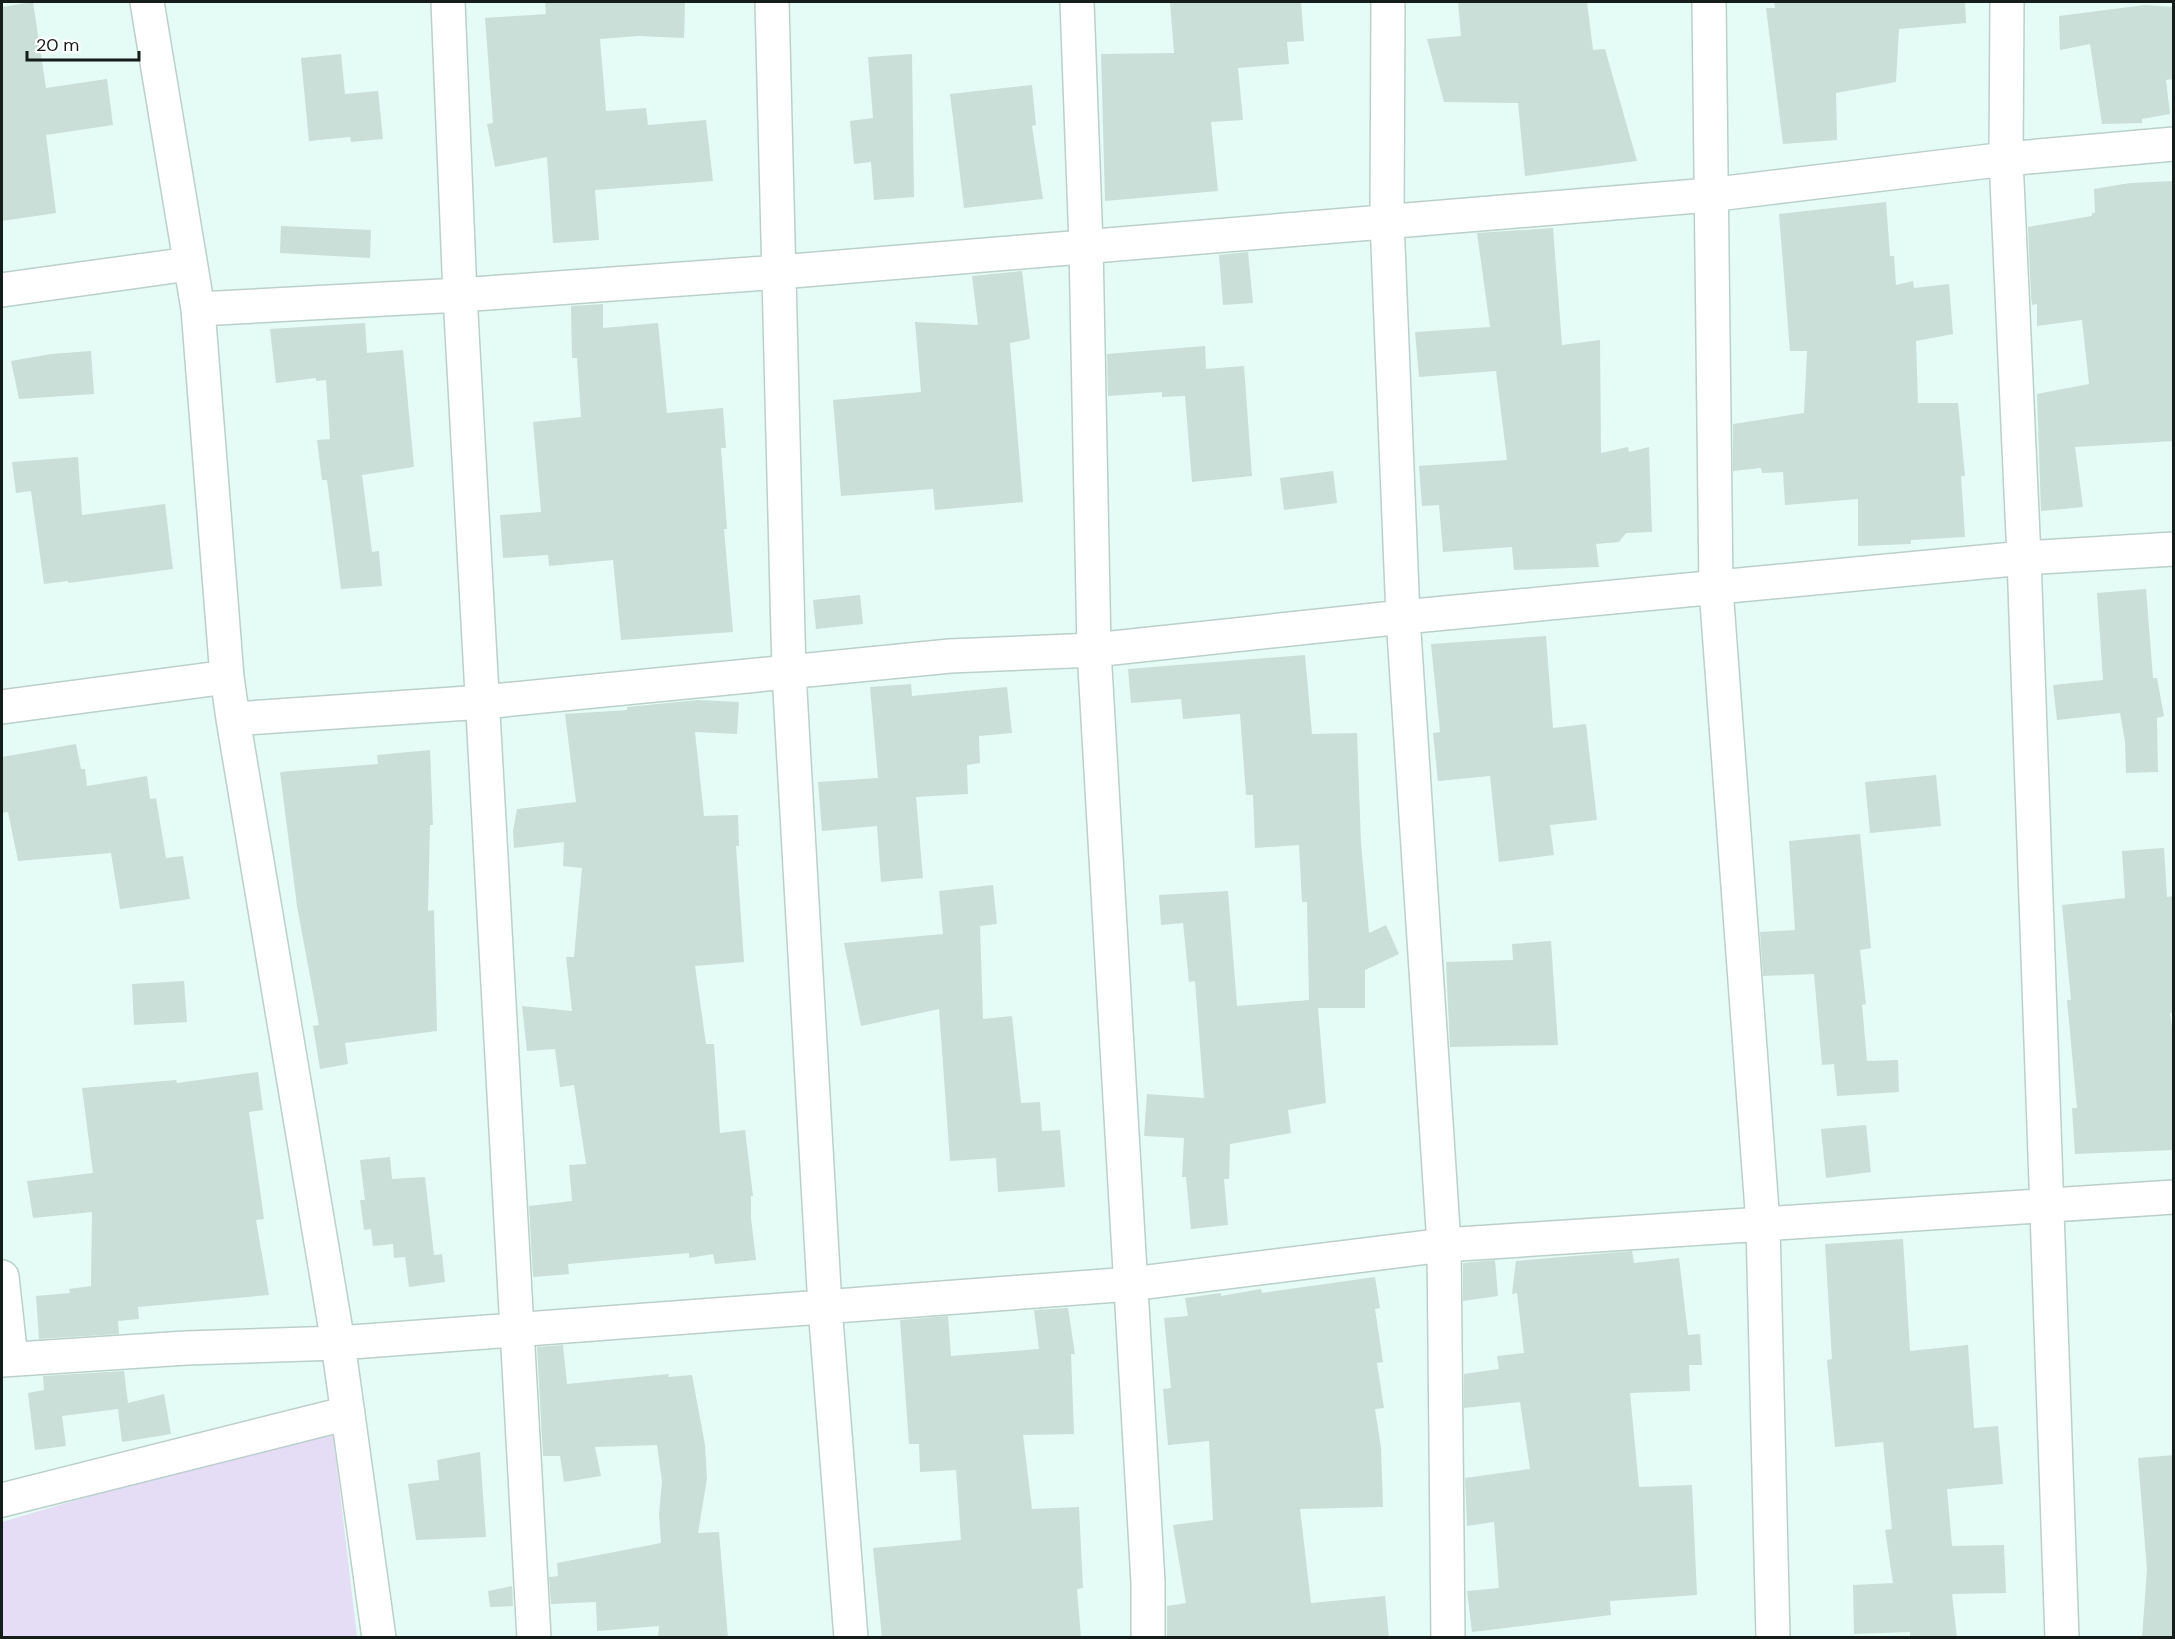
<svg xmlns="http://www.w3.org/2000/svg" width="2175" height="1639" viewBox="0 0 2175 1639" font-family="'DM Sans',sans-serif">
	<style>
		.green { fill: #e4ddf5 }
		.building { fill: #c9dfd8 }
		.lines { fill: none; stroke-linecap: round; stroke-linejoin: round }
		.minor-casing { stroke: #bbd0ca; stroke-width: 36 }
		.minor { stroke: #fff; stroke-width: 33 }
	</style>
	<rect width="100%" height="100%" fill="#e5fbf5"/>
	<path class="green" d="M332 1425 357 1637 2 1638V1522Z"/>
	<path class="building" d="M33 2 46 88 107 79 113 125 46 135 56 213 2 221V7Z
		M545 2H685L684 38 639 36 600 39 606 111 646 108 648 125 706 120 713 181 595 190 599 240 553 243 547 157 495 167 487 124 493 123 485 18 546 14Z
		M1170 2H1301L1304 41 1287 42 1289 64 1238 68 1243 120 1211 122 1218 191 1105 201 1101 54 1174 53Z
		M1458 2H1587L1593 50 1605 49 1637 161 1525 176 1518 103 1444 102 1427 39 1461 36Z
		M1774 2H1965L1966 23 1899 29 1896 82 1836 93 1837 140 1783 144 1766 8H1775Z
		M2145 5 2174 7V79L2166 80 2170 114 2142 119V123L2102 124 2090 44 2060 50 2059 16Z
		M341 54 345 94 378 91 383 139 351 142 350 137 309 141 301 58Z
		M912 54 914 197 874 200 871 162 854 164 850 121 873 118 868 57Z
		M1032 85 1036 125 1032 126 1043 199 964 208 950 94Z
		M2174 181V441L2075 447 2083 507 2041 511 2037 394 2089 384 2082 320 2037 326V304L2032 305 2031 297 2028 227 2092 216V213H2095L2094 189 2130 183Z
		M1886 202 1890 256H1894L1896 285 1913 281 1914 288 1949 284 1953 334 1916 341 1918 403H1958L1965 476H1961L1965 537 1911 540V544L1858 546V499L1785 505 1783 472 1762 473 1761 468 1733 471V424L1804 413 1807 351H1790L1779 214Z
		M281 226 371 230 370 258 280 253Z
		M1553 228 1562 345 1600 340 1601 453 1628 447 1629 452 1649 447 1652 532 1626 533 1619 542 1596 544 1599 567 1514 570 1512 547 1443 552 1439 505 1422 506 1419 466 1507 460 1496 371 1419 377 1415 332 1490 327 1477 233Z
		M1248 252 1253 303 1223 305 1219 255Z
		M1022 271 1030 339 1010 343 1023 502 935 510 933 489 841 496 833 400 921 392 915 322 978 325 972 276Z
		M603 304V328L658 323 667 413 723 408 726 448H721L727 529H724L733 632 621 640 613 560 549 566 548 555 503 558 500 515 541 512 533 422 581 417 577 358H572L571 306Z
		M365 323 367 353 403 350 414 467 362 475 372 552 379 551 382 586 341 589 327 480H322L317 440 330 439 326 380 316 381V378L276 383 270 329Z
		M1205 346 1206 369 1244 366 1252 476 1192 482 1185 396 1162 397V392L1108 396 1107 354Z
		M91 351 94 394 19 399 11 361 51 354Z
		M78 457 82 515 165 504 173 569 68 583V581L44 584 31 491 16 493 12 462Z
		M1333 471 1337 503 1284 510 1280 478Z
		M2146 589 2153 678H2157L2164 716 2157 718 2158 772 2126 773 2125 742 2120 713 2057 720 2053 685 2103 680 2097 593Z
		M860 595 863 624 816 629 813 600Z
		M1546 636 1553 728 1586 724 1597 820 1550 825 1554 855 1499 862 1490 776 1438 781 1433 733 1440 732 1431 644Z
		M1305 655 1312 734 1357 733 1361 843 1369 933 1386 925 1399 954 1365 970V1008H1318L1326 1103 1288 1110 1291 1133 1230 1144 1229 1179H1224L1228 1225 1191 1229 1186 1177H1182L1184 1138 1144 1136 1147 1094 1204 1098 1195 981 1189 982 1183 923 1161 925 1159 895 1228 891 1237 1006 1309 1000 1307 902H1302L1299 845 1255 848 1253 795H1246L1240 714 1183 719 1181 699 1131 703 1128 669Z
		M911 684 912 696 1007 687 1012 733 979 736 980 763 967 765 968 794 916 797 923 878 881 882 877 826 822 831 818 782 878 778 870 687Z
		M698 700 739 702 737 734 695 732 704 816 738 815 739 846H736L744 962 695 966 706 1044H714L720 1133 745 1130 753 1196H751V1218L756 1260 715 1264 713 1254 689 1258V1253L568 1264 569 1274 533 1277 529 1206 572 1201 569 1165 586 1164 574 1085 560 1087 555 1049 527 1051 522 1006 572 1011 566 957H574L582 868 563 866 564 842 514 848 513 831 517 809 576 802 565 714 627 710V707Z
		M76 744 81 769H85L87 786 147 776 150 799 156 798 166 858 183 856 190 899 120 909 111 853 18 861 8 812 2 813V757Z
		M430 750 433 825H430L428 911 434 910 437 1031 345 1043 348 1064 320 1069 313 1026 319 1025 297 906 280 772 378 764 377 755Z
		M1936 775 1941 826 1870 833 1865 782Z
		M1860 834 1871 948 1860 950 1866 1004 1862 1005 1867 1061 1898 1060 1899 1092 1837 1096 1834 1064 1822 1065 1814 974 1763 976 1760 932 1795 930 1789 841Z
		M2164 848 2167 897 2174 896V1013H2170L2174 1044V1150L2075 1154 2072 1108H2077L2067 1000H2071L2062 905 2125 898 2122 851Z
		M993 885 997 924 980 926 983 1019 1012 1016 1021 1103 1040 1102 1042 1131 1060 1130 1065 1187 998 1192 996 1158 950 1161 939 1009 861 1026 844 943 943 934 939 891Z
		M1551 941 1558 1045 1450 1047 1446 962 1513 960 1512 944Z
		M184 981 187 1022 134 1025 132 984Z
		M258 1072 263 1110 249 1112 264 1219 256 1220 269 1295 138 1307 139 1319 118 1321 119 1334 39 1339 36 1296 70 1293 69 1289 91 1286 92 1212 33 1218 27 1181 93 1173 82 1088 176 1080 177 1083Z
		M1866 1125 1871 1172 1826 1178 1821 1129Z
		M390 1157 392 1179 425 1177 434 1255 442 1254 445 1282 409 1287 405 1257 394 1258 393 1244 373 1246 371 1229 364 1230 360 1200H365L360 1160Z
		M1903 1239 1910 1351 1968 1345 1974 1428 1998 1426 2003 1484 1947 1489 1952 1546 2004 1545 2006 1593 1952 1594 1957 1638H1910V1632L1854 1634 1853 1585 1893 1583 1885 1530 1892 1529 1883 1442 1835 1447 1827 1360 1832 1359 1825 1244Z
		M1632 1251 1634 1263 1679 1258 1688 1335 1700 1334 1702 1365H1689L1690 1391 1630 1393 1639 1487 1692 1485 1697 1595 1610 1601 1611 1615 1472 1632 1467 1591 1499 1588 1494 1522 1467 1526 1465 1478 1530 1469 1520 1402 1464 1408V1374L1499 1369 1497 1356 1524 1353 1517 1293 1512 1294 1516 1261Z
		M1495 1260 1498 1296 1463 1301V1263Z
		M1375 1277 1380 1308 1375 1309 1383 1362 1377 1363 1384 1408 1375 1409 1381 1448 1383 1507 1300 1509 1311 1603 1385 1596 1389 1638H1167V1606L1186 1603 1173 1525 1213 1520 1209 1441 1168 1445 1163 1389 1171 1388 1164 1318 1188 1316 1185 1298 1221 1293V1296L1261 1289 1262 1293Z
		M1068 1308 1075 1354H1071L1074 1434 1023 1435 1032 1509 1079 1507 1083 1588 1077 1589 1081 1638H882L873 1548 961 1540 956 1470 920 1472 919 1444H909L900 1320 948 1316 951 1356 1039 1349 1034 1310Z
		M563 1345 567 1384 669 1374 668 1377 692 1375 705 1445 707 1479 698 1533 719 1532 728 1638H658L659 1626 597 1631 596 1602 551 1604 549 1577 558 1576 557 1563 661 1543 659 1514 662 1482 657 1445 595 1447 601 1476 564 1482 560 1456H543L537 1347Z
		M124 1371 128 1403 164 1394 171 1434 122 1442 118 1409 62 1416 66 1446 35 1450 28 1393 44 1390 43 1376Z
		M480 1452 486 1537 416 1540 408 1484 439 1480 437 1460Z
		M2174 1455V1638H2142L2147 1570 2138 1458Z
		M512 1586 513 1606 490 1607 488 1591Z"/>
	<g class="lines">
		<g class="minor-casing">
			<path id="minor" d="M147 2 198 309 227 677 233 719 338 1343 379 1638
				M448 2 460 295 534 1638
				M772 2 789 673 825 1307 851 1638
				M1077 2 1086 245 1094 650 1148 1582V1638
				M1388 2 1387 221 1403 617 1444 1245 1448 1638
				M1709 2 1716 589 1763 1224 1773 1638
				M2007 2 2006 159 2024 558 2062 1638
				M2 290 189 264
				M198 309 460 295 780 272 1709 195 2006 159 2174 144
				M2 707 227 677
				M233 719 483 702 950 656 1094 650 1403 617 2024 558 2174 549
				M2 1277 11 1359
				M2 1360 186 1348 338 1343 1131 1284 1444 1245 2174 1197
				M2 1500 348 1413"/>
		</g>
		<use href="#minor" class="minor"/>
	</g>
	<rect width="2175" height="1639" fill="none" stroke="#151d1b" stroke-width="6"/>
	<path d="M27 51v9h112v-9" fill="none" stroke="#151d1b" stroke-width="3"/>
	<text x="36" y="51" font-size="18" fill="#151d1b" stroke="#ffffff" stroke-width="4.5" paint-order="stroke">20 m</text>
</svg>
